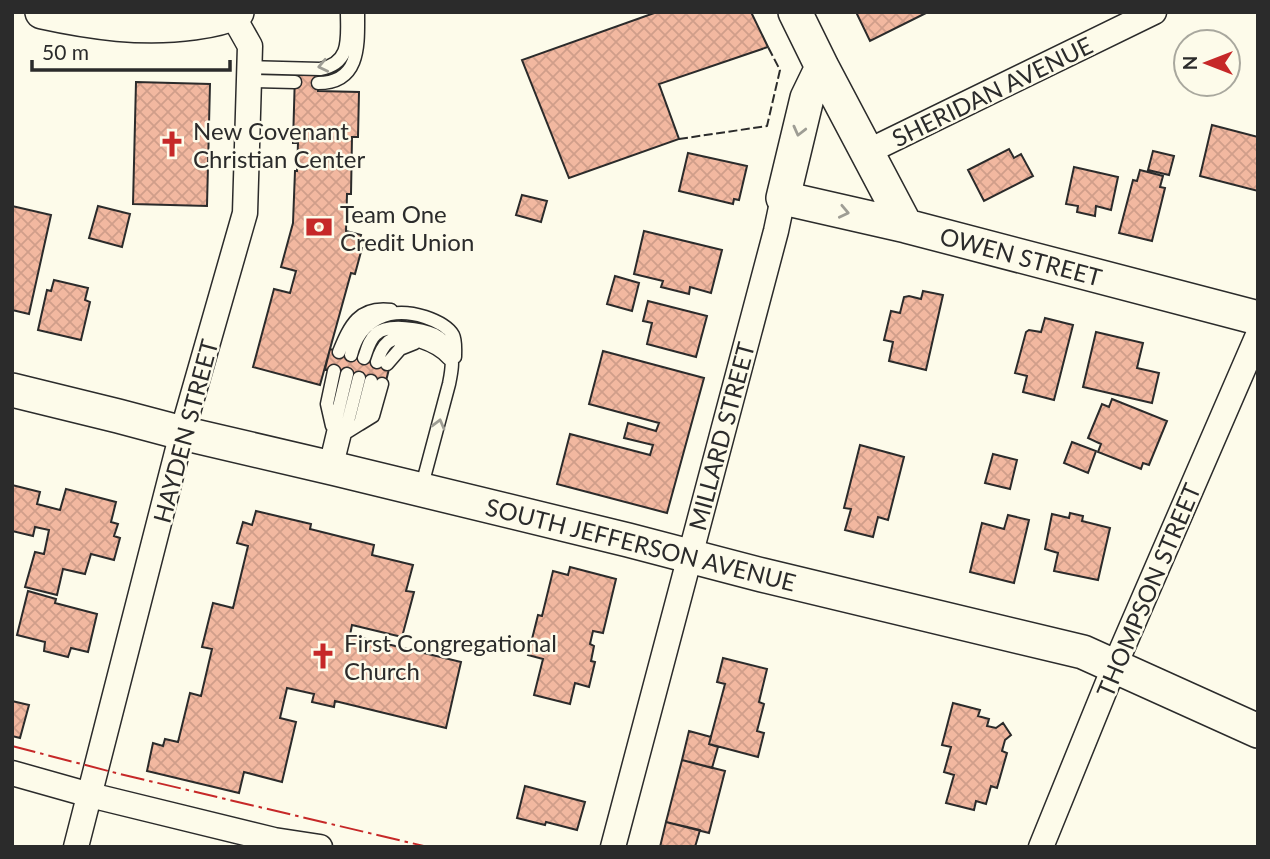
<svg xmlns="http://www.w3.org/2000/svg" width="1270" height="859" viewBox="0 0 1270 859" font-family="Lato,sans-serif">
	<style>
		.building { fill: url(#building-cross-hatch); stroke: #2b2b2b; stroke-width: 2 }
		.lines { fill: none; stroke-linecap: round; stroke-linejoin: round }
		.lane-casing { stroke: #2b2b2b; stroke-width: 15 }
		.street-casing { stroke: #2b2b2b; stroke-width: 27 }
		.secondary-casing { stroke: #2b2b2b; stroke-width: 36 }
		.lane { stroke: #fdfbea; stroke-width: 12 }
		.street { stroke: #fdfbea; stroke-width: 24 }
		.secondary { stroke: #fdfbea; stroke-width: 33 }
		.fence { stroke: #2b2b2b; stroke-width: 2; stroke-dasharray: 9 3.5; stroke-linecap: butt }
		.power { stroke: #c62828; stroke-width: 2; stroke-dasharray: 24 5 3.5 5; stroke-linecap: butt }
		.oneway { stroke: #9e9d94 }
		.labels { text-anchor: middle; dominant-baseline: central; stroke-width: 5; stroke-linejoin: round; paint-order: stroke }
		.street-label { font-size: 24px; fill: #2b2b2b; stroke: #fdfbea }
		.poi-label { font-size: 24px; fill: #2b2b2b; stroke: #fdfbea; text-anchor: start }
	</style>
	<defs>
		<pattern id="building-cross-hatch" width="8" height="8" patternUnits="userSpaceOnUse" patternTransform="scale(1.75)"><rect width="8" height="8" fill="#f2b8a0"/><path d="M0 0l8 8M0 8l8-8" fill="none" stroke="#d09e8a"/></pattern>
	</defs>
	<rect width="100%" height="100%" fill="#fdfbea"/>
	<path class="building" d="M657 12H751L768 47 659 84 679 139 569 178 522 60Z
		M856 12H928L870 41Z
		M295 73 318 74V91L359 92 358 137H352L351 194H347L346 231 361 235 358 247 362 248 355 274 351 273 320 385 253 367 274 289 290 293 296 271 281 267 293 223 295 171H297L298 143H293Z
		M136 82 210 84 207 206 133 204Z
		M1212 125 1258 137V191L1200 176Z
		M1009 149 1014 158 1021 154 1033 176 984 201 968 170Z
		M1153 151 1174 156 1169 175 1148 170Z
		M688 153 747 166 739 200 734 199 733 204 679 191Z
		M1074 167 1118 177 1111 210 1096 206 1095 216 1077 212 1078 206 1066 204Z
		M1140 170 1163 176 1160 187 1165 188 1152 241 1119 233 1133 180 1137 181Z
		M522 195 547 201 541 222 516 215Z
		M12 206 51 215 29 314 12 310Z
		M98 206 130 214 122 247 89 238Z
		M644 231 722 250 711 293 690 287 689 294 661 287 663 281 634 274Z
		M615 276 639 283 632 311 607 304Z
		M54 280 88 288 85 300 90 302 81 340 38 330 47 290 51 291Z
		M923 291 943 295 926 370 889 361 893 342 884 340 891 311 900 313 904 297 909 296 921 299Z
		M648 301 707 316 696 357 647 344 652 323 643 321Z
		M1045 318 1073 325 1054 400 1023 392 1027 376 1015 373 1026 332 1029 330 1041 332Z
		M1096 332 1143 343 1137 368 1159 373 1152 403 1083 387Z
		M330 349 390 365 385 385 325 369Z
		M603 351 704 378 667 513 557 484 570 434 650 455 653 445 624 438 628 423 656 431 659 423 589 404Z
		M1112 399 1167 421 1149 465 1143 463 1141 469 1098 452 1101 444 1088 438 1102 404 1109 407Z
		M1072 442 1096 451 1088 473 1064 463Z
		M860 445 904 457 888 520 878 517 873 537 845 530 851 509 844 508Z
		M993 454 1017 460 1010 489 985 483Z
		M12 485 40 492 37 504 60 510 66 489 116 502 111 522 118 524 114 536 120 538 114 560 91 554 85 574 63 569 57 595 25 587 35 552 44 554 49 530 35 527 33 536 12 531Z
		M256 511 311 524 310 529 374 545 372 555 413 565 406 591 414 592 402 637 352 625 350 635 461 662 446 728 335 701 334 707 312 702 314 694 287 688 280 718 296 722 282 782 244 772 239 793 147 771 153 743 163 746 165 739 178 742 190 693 201 696 212 649 202 647 213 603 233 608 248 546 237 543 243 522 252 525Z
		M1070 513 1083 516 1082 521 1110 528 1098 580 1054 571 1058 553 1045 549 1052 514 1069 518Z
		M1008 515 1029 520 1014 583 970 572 982 523 1004 529Z
		M570 567 616 579 603 633 593 631 590 644 594 646 591 661 595 662 589 687 575 683 570 704 534 695 543 659 528 655 538 615 542 616 553 571 568 575Z
		M28 591 56 599 55 603 97 614 88 652 71 648 68 657 44 651 45 642 17 635Z
		M723 658 767 669 759 702 764 704 757 731 764 733 758 757 709 744 725 684 717 682Z
		M12 701 29 705 20 738 12 736Z
		M953 703 980 710 978 716 989 719 987 726 996 728 1003 723 1011 735 1005 740 1002 751 1007 753 997 788 991 786 986 804 976 801 974 810 946 803 954 775 944 772 951 747 942 745Z
		M689 731 711 737 709 744 718 747 712 768 682 760Z
		M682 760 725 771 709 833 666 822Z
		M525 786 585 802 577 830 546 822 545 825 517 818Z
		M666 822 700 830 695 847H660Z"/>
	<g class="lines">
		<g class="lane-casing">
			<path id="lane" d="M249 67 320 69C352 63 347 37 347 12
				M249 81 295 82
				M318 83C361 83 358 44 358 12
				M339 352C350 325 359 306 391 310
				M351 355C360 318 391 306 425 317 434 320 447 325 453 335 456 341 455 350 455 357
				M364 358C367 350 369 340 376 334 388 323 422 329 435 335 441 338 447 345 450 351 454 361 451 374 449 384L421 489
				M377 362C379 355 382 347 388 342 404 331 438 346 449 359
				M387 364 400 349 415 343
				M360 424 373 416 382 384
				M332 426 327 404 334 371
				M344 434 360 424 371 381
				M325 466 347 374
				M336 469 359 378"/>
		</g>
		<g class="street-casing">
			<path id="street" d="M867 152 1154 12
				M12 773 90 795 274 840 320 847
				M76 847 182 433 245 213 250 46 232 14
				M613 847 776 231 783 198
				M1041 847 1115 665 1258 335"/>
		</g>
		<g class="secondary-casing">
			<path id="secondary" d="M42 12C92 23 143 30 194 23 209 21 224 18 237 12
				M795 12 822 67 906 226
				M822 67 807 98 783 198 906 226 1258 318
				M12 390 118 416 182 433 336 469 628 540 762 575 1083 652 1258 731"/>
		</g>
		<use href="#lane" class="lane"/>
		<use href="#street" class="street"/>
		<use href="#secondary" class="secondary"/>
		<path class="fence" d="M679 139 767 126 780 70 768 47"/>
		<path class="power" d="M12 746 120 774 428 847"/>
	</g>
	<defs><path id="oneway-chevron" d="M-2-3.5L2.5 0L-2 3.5" fill="none" stroke-width="1.6" stroke-linecap="round" stroke-linejoin="round" transform="scale(1.75)"/></defs>
	<g class="oneway">
		<use href="#oneway-chevron" transform="translate(323 66) rotate(168)"/>
		<use href="#oneway-chevron" transform="translate(799 131) rotate(104)"/>
		<use href="#oneway-chevron" transform="translate(844 212) rotate(12)"/>
		<use href="#oneway-chevron" transform="translate(439 424) rotate(-75)"/>
	</g>
	<defs>
		<g id="church-bare" transform="scale(2.1)"><path d="M-1.2-6h2.4v3.5h3.3v2.4h-3.3V6h-2.4V-.1h-3.3v-2.4h3.3Z" fill="#c62828" stroke="#fdfbea" stroke-width="2.5" paint-order="stroke"/></g>
		<g id="bank-bare" transform="scale(2.1)"><path d="M-6-4H6V4H-6ZM0-2.3a2.3 2.3 0 1 0 0 4.6a2.3 2.3 0 1 0 0-4.6Z" fill="#c62828" stroke="#fdfbea" stroke-width="2.5" paint-order="stroke"/></g>
	</defs>
	<g fill-rule="evenodd">
		<use href="#church-bare" x="172" y="144"/>
		<use href="#bank-bare" x="319" y="227"/>
		<use href="#church-bare" x="323" y="656"/>
	</g>
	<g class="labels">
		<g class="street-label">
			<text transform="translate(992 91) rotate(-26)">SHERIDAN AVENUE</text>
			<text transform="translate(1021 256) rotate(15)">OWEN STREET</text>
			<text transform="translate(185 431) rotate(-75)">HAYDEN STREET</text>
			<text transform="translate(721 436) rotate(-75)">MILLARD STREET</text>
			<text transform="translate(641 544) rotate(14)">SOUTH JEFFERSON AVENUE</text>
			<text transform="translate(1148 590) rotate(-67)">THOMPSON STREET</text>
		</g>
		<g class="poi-label">
			<text x="193" y="130">New Covenant<tspan x="193" dy="28">Christian Center</tspan></text>
			<text x="340" y="213">Team One<tspan x="340" dy="28">Credit Union</tspan></text>
			<text x="344" y="642">First Congregational<tspan x="344" dy="28">Church</tspan></text>
		</g>
	</g>
	<rect width="1270" height="859" fill="none" stroke="#2b2b2b" stroke-width="28"/>
	<g transform="translate(1207 63) rotate(270)"><circle r="33" fill="#fdfbea" stroke="#a9a89e" stroke-width="2"/>
	<path d="M0-5L12 26L0 18L-12 26Z" fill="#c62828"/>
	<text y="-10" font-size="19" font-weight="bold" text-anchor="middle" fill="#2b2b2b">N</text>
	</g>
	<path d="M32 60v10h198v-10" fill="none" stroke="#2b2b2b" stroke-width="3.5"/>
	<text x="42" y="60" font-size="21" fill="#2b2b2b" stroke="#fdfbea" stroke-width="5" paint-order="stroke">50 m</text>
</svg>
